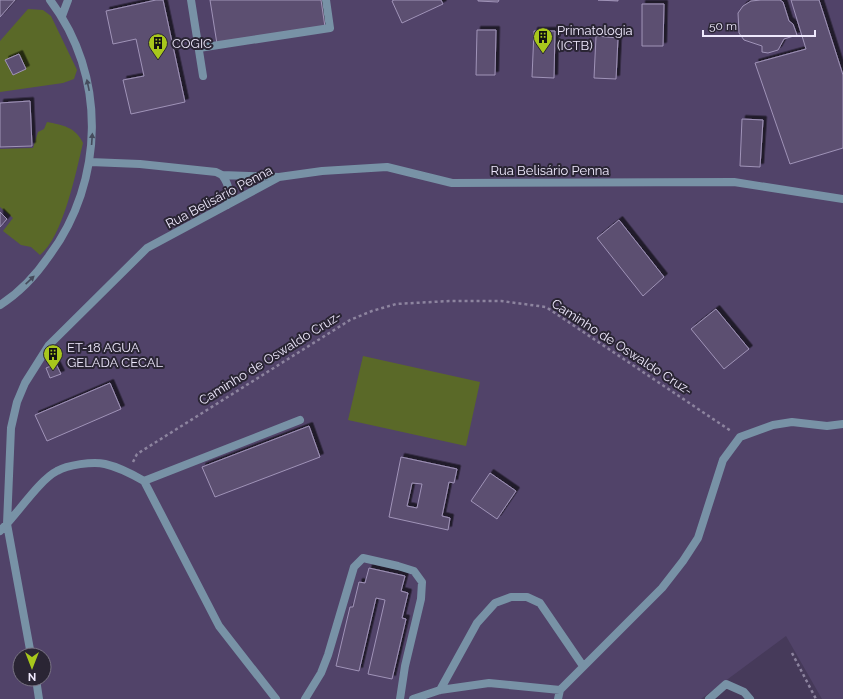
<svg xmlns="http://www.w3.org/2000/svg" width="843" height="699" viewBox="0 0 843 699" font-family="Raleway,sans-serif">
	<style>
		.built { fill: #514369; fill-rule: evenodd }
		.green { fill: #5a6928 }
		.building { fill: #5c5071; stroke: #a093b8; fill-rule: evenodd; filter: url(#shadow) }
		.lines { fill: none; stroke-linecap: round; stroke-linejoin: round }
		.path { stroke: #8d849f; stroke-width: 2.5; stroke-dasharray: 3 3; stroke-linecap: butt }
		.service { stroke: #7892a6; stroke-width: 8 }
		.pedestrian { stroke: #7892a6; stroke-width: 8 }
		.oneway { fill: #454b5c }
		.labels { text-anchor: middle; dominant-baseline: central; stroke-width: 4; stroke-linejoin: round; paint-order: stroke }
		.poi-label { font-size: 13px; fill: #efe9fd; stroke: #2a2534; text-anchor: start }
		.street-label { font-size: 13px; fill: #efe9fd; stroke: #2a2534 }
	</style>
	<defs>
		<filter id="shadow"><feDropShadow dx="3.5" dy="-3.5" stdDeviation="0" flood-color="#0009"/></filter>
	</defs>
	<rect width="100%" height="100%" fill="#463a5a"/>
	<path class="built" d="M0 0H843V699H822L786 636 701 699H0ZM20 655H44V679H20Z"/>
	<path class="green" d="M28 9 43 10 51 16 77 70 74 79 63 83 0 92V41Z
		M47 122C62 125 76 127 83 143 76 172 63 237 40 255L31 247 21 245 3 231 13 218 0 207V149L33 148 38 132 44 129Z
		M363 356 480 382 466 446 348 420Z"/>
	<path class="building" d="M0 0H15L0 17Z
		M156 0H163L185 102 131 114 123 80 144 76 136 39 113 44 106 11Z
		M210 0H321L325 27 217 44Z
		M394 0H441L443 4 402 23 392 1Z
		M478 0H499L498 2 478 1Z
		M598 0H618V1Z
		M761 0H780L783 2 789 21 793 24 797 35 784 39 778 50 768 53 762 52V46L744 40 739 33 738 13 743 6 751 1Z
		M791 0H819L843 75V148L790 164 755 63 806 49Z
		M642 4H664L663 46H642Z
		M477 30H496L495 75H476Z
		M534 31H555L554 78 532 77Z
		M596 36 618 38 616 79 594 78Z
		M19 54 26 69 13 75 5 60Z
		M30 101 32 146 0 147V103Z
		M742 119 763 120 760 167 740 166Z
		M0 212 7 219 0 227Z
		M619 220 664 277 643 296 597 238Z
		M716 309 749 349 724 369 691 329Z
		M56 364 61 374 50 378 46 368Z
		M110 383 121 409 47 441 35 415Z
		M309 426 320 457 215 497 202 467Z
		M401 457 457 469 454 483 449 482 442 516 450 518 448 530 389 517ZM412 483 422 484 417 508 407 506Z
		M490 473 516 491 497 519 471 501Z
		M369 568 405 576 401 591 408 593 402 618 406 619 392 679 368 674 385 600 376 598 359 671 336 666 350 607H353L359 582 365 583Z"/>
	<g class="lines">
		<path class="path" d="M133 462 137 454 350 320 372 311 396 304 449 301H501L546 307 731 431
			M792 653 816 699"/>
		<path class="service" d="M191 0 203 76
			M62 16 68 0
			M199 48 330 28 326 0
			M90 162 140 164 216 172 222 175 279 177
			M222 175C230 186 230 193 227 205
			M0 305C19 293 36 275 49 256 105 181 107 75 50 0
			M144 481 300 420
			M0 531C16 516 39 480 57 471 67 465 93 461 105 464 118 467 132 474 144 481L219 626 276 699
			M31 655 7 524 11 428 17 402 25 383 49 345 147 248 279 177 322 171 387 167 452 183 734 182 843 199
			M36 679 39 699
			M440 690 477 623 495 603 511 597H527L540 603 583 666
			M305 699 321 673 328 655 354 567 363 558 398 566 414 571 422 582 421 599 405 666 400 699
			M413 699 440 690 489 683 560 690
			M558 699 560 690 662 588 683 561 698 538 723 460 740 437 773 425 792 422 827 426 843 424"/>
		<path class="pedestrian" d="M709 699 726 684 744 692 750 699"/>
	</g>
	<defs><path id="oneway-solid" d="M-6-.8H1V-3.2L6.5 0L1 3.2V.8H-6Z"/></defs>
	<g class="oneway">
		<use href="#oneway-solid" transform="translate(88 85) rotate(-102)"/>
		<use href="#oneway-solid" transform="translate(92 139) rotate(-86)"/>
		<use href="#oneway-solid" transform="translate(30 280) rotate(-43)"/>
	</g>
	<defs>
		<g id="building-pin" transform="scale(1)"><path d="M0 17L-7.5 6A9.5 9.5 0 1 1 7.5 6Z" fill="#a8c71c" stroke="#2a2534"/><path d="M-4-6H4V6H1V3H-1V6H-4ZM-2.5-4.3h1.7v1.8h-1.7ZM.8-4.3h1.7v1.8H.8ZM-2.5-1h1.7V.8h-1.7ZM.8-1h1.7V.8H.8Z" fill="#111"/></g>
	</defs>
	<g fill-rule="evenodd">
		<use href="#building-pin" x="543" y="37"/>
		<use href="#building-pin" x="158" y="43"/>
		<use href="#building-pin" x="53" y="354"/>
	</g>
	<g class="labels">
		<g class="poi-label">
			<text x="557" y="30">Primatologia<tspan x="557" dy="15">(ICTB)</tspan></text>
			<text x="172" y="43">COGIC</text>
			<text x="67" y="347">ET-18 AGUA<tspan x="67" dy="15">GELADA CECAL</tspan></text>
		</g>
		<g class="street-label">
			<text x="550" y="170">Rua Belisário Penna</text>
			<text transform="translate(219 197) rotate(-28)">Rua Belisário Penna</text>
			<text transform="translate(622 347) rotate(33)">Caminho de Oswaldo Cruz-</text>
			<text transform="translate(270 358) rotate(-32)">Caminho de Oswaldo Cruz-</text>
		</g>
	</g>
	<g transform="translate(32 667) rotate(180)"><circle r="19" fill="#2a2534" stroke="#797384"/>
	<path d="M0-3L7 15L0 10L-7 15Z" fill="#a8c71c"/>
	<text y="-6" font-size="11" font-weight="bold" text-anchor="middle" fill="#efe9fd">N</text>
	</g>
	<path d="M703 30v6h112v-6" fill="none" stroke="#efe9fd" stroke-width="2"/>
	<text x="709" y="30" font-size="12" fill="#efe9fd" stroke="#2a2534" stroke-width="3" paint-order="stroke">50 m</text>
</svg>
